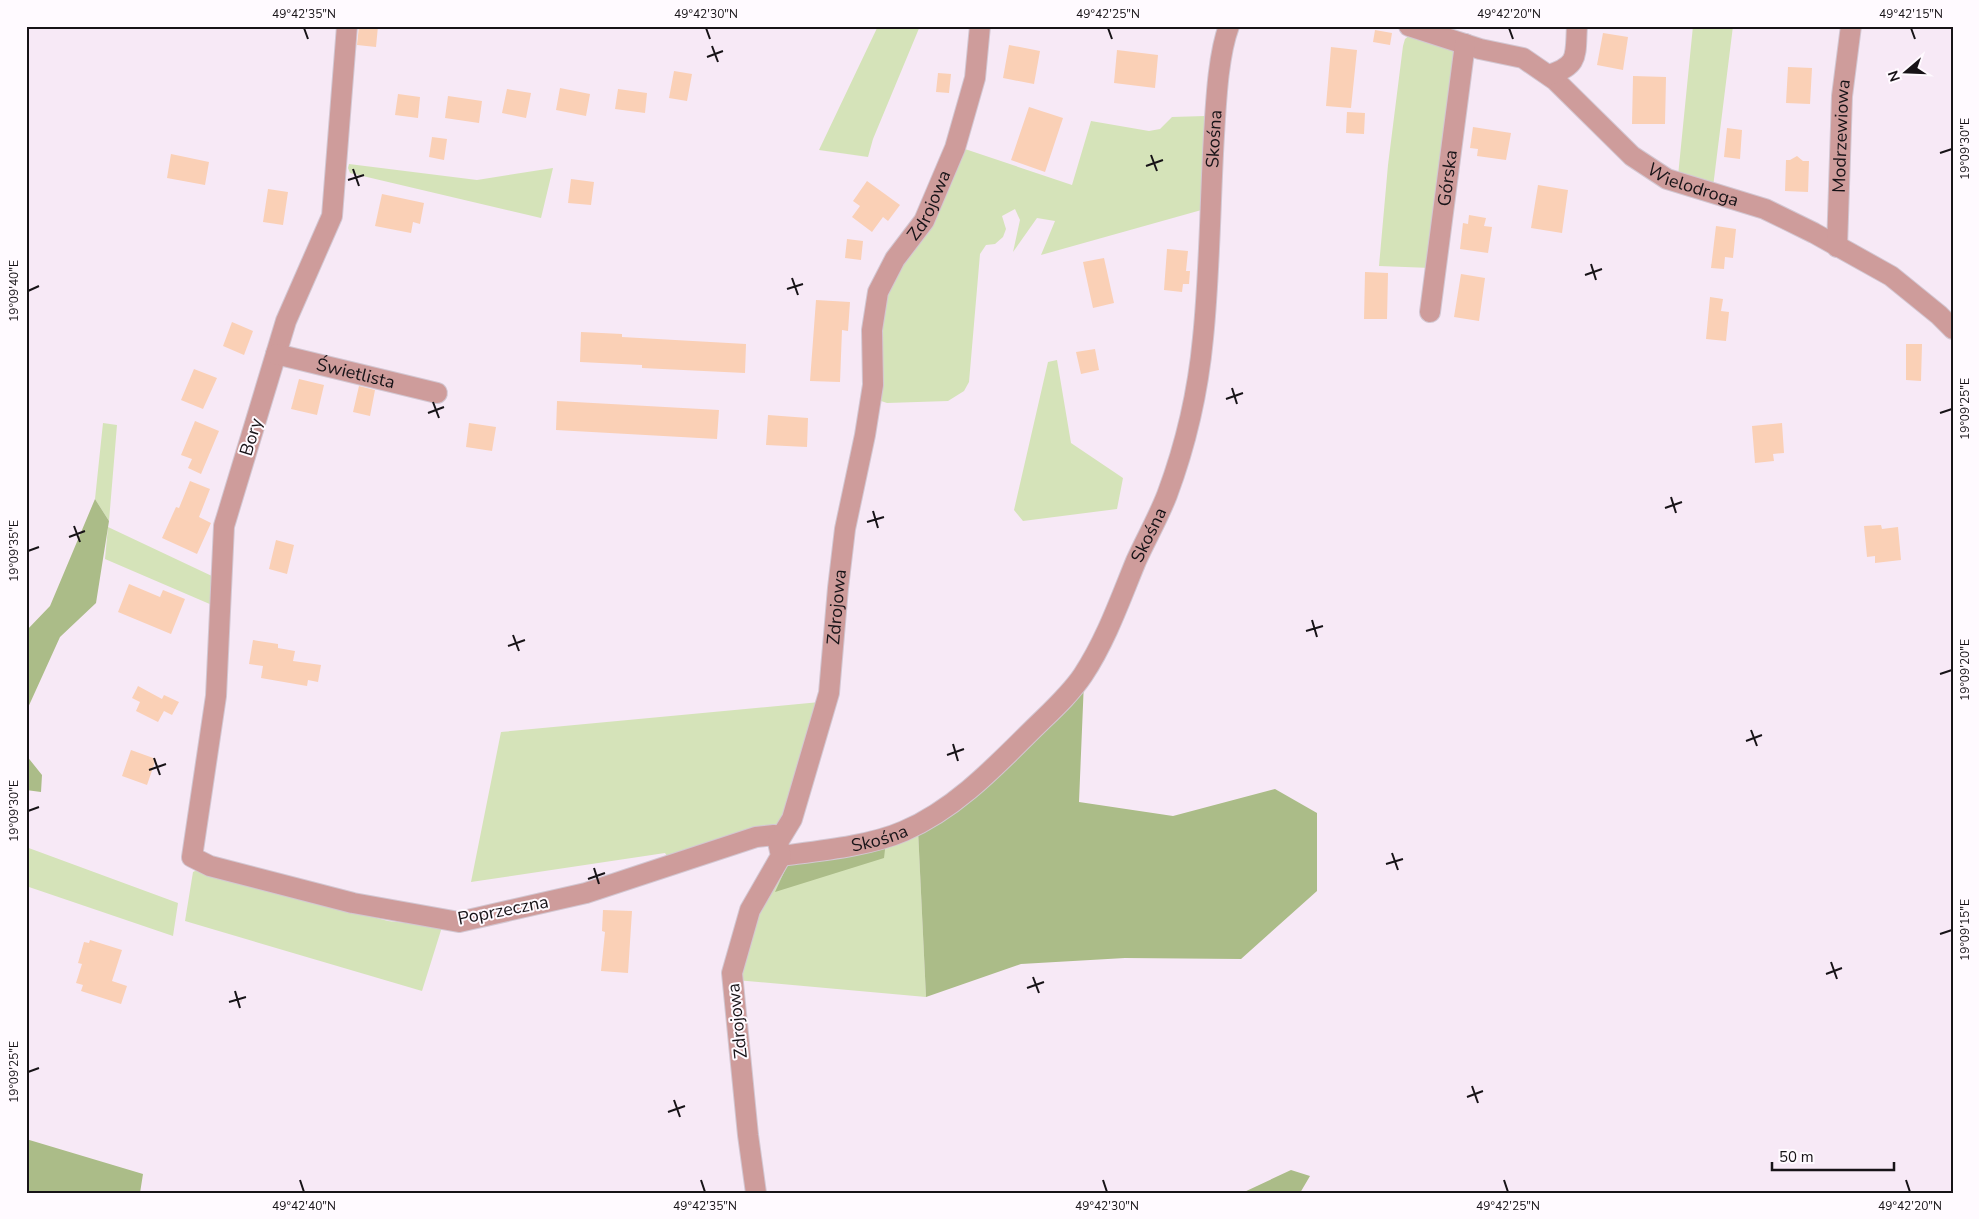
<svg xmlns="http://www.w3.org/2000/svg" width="1979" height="1219" viewBox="0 0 1979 1219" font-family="'Nunito Sans',sans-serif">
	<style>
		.green { fill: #d5e3b9 }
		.forest { fill: #abbc88 }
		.building { fill: #fad0b6 }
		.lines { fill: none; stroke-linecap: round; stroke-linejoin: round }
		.minor-casing { stroke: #d3c7d2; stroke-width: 22 }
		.minor { stroke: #ce9c9b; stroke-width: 20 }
		.ticks { fill: none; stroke: #171317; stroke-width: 2 }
		.labels { text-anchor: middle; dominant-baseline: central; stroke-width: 4; stroke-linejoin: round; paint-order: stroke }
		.street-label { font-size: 18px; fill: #171317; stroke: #fffaff }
		.neatline { fill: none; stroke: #171317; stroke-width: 2 }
		.ticks-label { font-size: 12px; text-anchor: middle; fill: #171317 }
	</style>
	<rect width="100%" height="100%" fill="#f7e9f6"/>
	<path class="green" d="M878 26H920L873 139 868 157 819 150Z
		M1693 26H1733L1713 187 1678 176Z
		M1413 32 1452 46 1456 60 1431 268 1379 266 1388 165 1403 46 1405 39Z
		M1205 116 1210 128 1205 209 1041 255 1055 221 1037 218 1013 252 1020 220 1015 209 1002 216 1006 229 1003 237 995 244 986 245 980 254 969 382 964 391 948 401 887 403 881 401 877 396 881 295 965 149 1072 185 1091 121 1149 131 1160 129 1172 117Z
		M349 164 477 180 553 168 541 218 350 173 348 168Z
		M1057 360 1071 443 1123 478 1117 509 1023 521 1014 510 1048 362Z
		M103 423 117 425 109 521 95 499Z
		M108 527 214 577 212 605 105 559Z
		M820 702 779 826 671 862 665 853 471 882 501 732Z
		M918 830 926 997 736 980 753 914 789 861 776 891 886 841Z
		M26 847 178 903 173 936 26 886Z
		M197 870 388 921 442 927 422 991 185 921 193 872Z"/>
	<path class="forest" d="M95 499 109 521 96 603 60 637 26 712V631L50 606Z
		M1084 681 1079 802 1173 816 1275 789 1317 813V891L1241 959 1125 958 1021 964 926 997 918 830Z
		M26 755 42 775 41 792 26 790Z
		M886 841 884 858 775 892 789 861Z
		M26 1139 143 1174 140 1193H26Z
		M1291 1170 1310 1176 1300 1193H1242Z"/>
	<path class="building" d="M359 26H378L376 47 357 45Z
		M1375 30 1392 33 1390 45 1373 42Z
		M1603 33 1628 37 1623 70 1597 65Z
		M1009 45 1040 51 1034 84 1003 78Z
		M1331 47 1357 50 1351 108 1326 106Z
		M1117 50 1158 55 1155 88 1114 83Z
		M1788 67 1812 68 1810 104 1786 103Z
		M674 71 692 74 687 101 669 98Z
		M938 73 951 74 949 93 936 92Z
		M1633 76 1666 77 1665 124H1632Z
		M560 88 590 94 586 116 556 110Z
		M507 89 531 93 526 118 502 113Z
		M618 89 647 93 645 113 615 109Z
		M398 94 420 97 418 118 395 115Z
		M448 96 482 101 479 123 445 118Z
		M1029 107 1063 118 1045 172 1011 160Z
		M1347 112 1365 113 1364 134 1346 133Z
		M1473 127 1511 133 1506 160 1477 156 1478 149 1470 148Z
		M1727 128 1742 130 1740 159 1724 157Z
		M432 137 447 139 444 160 429 157Z
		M171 154 209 162 205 185 167 178Z
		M1797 156 1803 161H1809L1808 192 1785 191 1786 160H1790Z
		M571 179 594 182 591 205 568 203Z
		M867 181 900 205 888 221 883 217 872 232 852 217 860 206 853 201Z
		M1538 185 1568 190 1562 233 1531 228Z
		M268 189 288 192 283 225 263 222Z
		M382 194 424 203 420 224 413 222 411 233 375 226Z
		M1469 215 1486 218 1484 226 1492 227 1488 253 1460 249 1463 223 1468 224Z
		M1716 226 1736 229 1733 258 1725 257 1724 269 1711 268Z
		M847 239 863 241 861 260 845 258Z
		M1167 249 1188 251 1186 271H1190L1189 284H1183L1182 292 1164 290Z
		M1104 258 1114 303 1093 308 1083 262Z
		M1365 272 1388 273 1387 319H1364Z
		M1461 274 1485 278 1479 321 1454 317Z
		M1710 297 1723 299 1721 311 1729 312 1726 341 1706 339Z
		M816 300 850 302 848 331 842 330 840 382 810 381Z
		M232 322 253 331 244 355 223 346Z
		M581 332 622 334V337L746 344 745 373 642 368V365L580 362Z
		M1906 344H1922L1921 381 1906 380Z
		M1095 349 1099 370 1081 374 1076 352Z
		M194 369 217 378 203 409 181 400Z
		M299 379 324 385 317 415 291 409Z
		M359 386 375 390 370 416 353 412Z
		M557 401 719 410 717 439 556 430Z
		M768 415 808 418 807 447 766 445Z
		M195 421 219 431 201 474 188 468 192 459 181 455Z
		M469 423 496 427 492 451 466 447Z
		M1782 423 1784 453 1773 454 1774 461 1755 463 1752 426Z
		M190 481 210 489 199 517 211 523 197 554 162 538 176 507 179 508Z
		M1881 525 1882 529 1898 527 1901 560 1875 563V556L1867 557 1864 526Z
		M276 540 294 545 287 574 269 569Z
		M129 584 160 597 163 590 185 599 171 634 118 612Z
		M253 640 278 644V648L295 651 293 661 321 665 318 682 308 680 307 686 261 678 263 666 249 664Z
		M138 686 162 699 164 695 179 702 172 715 164 711 158 722 136 711 140 702 132 698Z
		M131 750 156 759 147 785 122 776Z
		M603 910 632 911 628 973 601 971 605 932 602 931Z
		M90 940 122 950 112 981 127 986 121 1004 81 991 83 985 76 983 82 964 78 963 84 942 89 943Z"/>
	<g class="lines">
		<g class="minor-casing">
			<g id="minor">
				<path d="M347 26 332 216 286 321 224 526 216 696 192 857 210 866 353 903 459 922 586 893 756 837 774 835 778 842"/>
				<path id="s1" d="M1409 26 1480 49 1523 58 1555 80 1632 156 1667 179 1765 209 1814 233 1891 276 1939 315 1953 329"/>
				<path d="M1549 75C1580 65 1575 55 1577 26"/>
				<path id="s2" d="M1837 247 1842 96 1851 26"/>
				<path id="s3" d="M1430 312 1465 44"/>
				<path id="s4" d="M276 354 437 393"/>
				<path id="s5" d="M781 856C818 851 870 846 904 831 953 810 992 770 1030 732 1048 714 1069 696 1083 675 1106 640 1120 600 1136 561 1146 539 1158 518 1167 495 1186 444 1198 392 1203 338 1210 270 1210 202 1214 135 1216 103 1218 55 1229 26"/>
				<path id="s6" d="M756 1193 748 1135 732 973 750 910 781 856 778 842 792 819 829 693 838 588 845 529 865 435 873 385 872 330 878 292 895 259 924 221 955 148 975 78 980 26"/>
			</g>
		</g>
		<use href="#minor" class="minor"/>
	</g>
	<path class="ticks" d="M304 28 308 39M706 28 710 39M1108 28 1112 39M1509 28 1513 39M1911 28 1915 39M712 46 718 62M707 57 723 51M1940 153 1952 149M1151 155 1157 171M1146 166 1163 160M353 169 359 186M348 180 364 175M1591 264 1596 280M1585 275 1602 269M792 278 798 295M787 289 803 284M28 291 39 286M1232 388 1237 404M1226 399 1243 393M433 402 439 418M428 413 444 407M1940 413 1952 409M1671 497 1676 513M1665 508 1682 502M873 511 878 528M867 522 884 517M74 526 80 542M69 537 85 531M28 551 39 547M1312 620 1317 637M1306 631 1323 626M513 635 519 651M508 646 525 640M1940 674 1952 670M1751 730 1757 746M1746 741 1762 735M953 744 958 761M947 755 964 749M154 758 160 775M149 770 166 764M28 811 39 807M1392 853 1398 870M1386 864 1403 859M594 868 599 884M588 879 605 873M1940 934 1952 930M1831 962 1837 979M1826 974 1842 968M1033 977 1039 993M1027 988 1044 982M235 991 240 1008M229 1002 246 997M28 1072 39 1068M1472 1086 1478 1103M1467 1097 1483 1091M674 1100 680 1117M668 1112 685 1106M300 1180 304 1192M701 1180 705 1192M1103 1180 1107 1192M1504 1180 1508 1192M1906 1180 1910 1192"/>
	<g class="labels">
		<g class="street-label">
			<text stroke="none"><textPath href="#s2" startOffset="111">Modrzewiowa</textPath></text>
			<text stroke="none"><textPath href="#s5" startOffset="925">Skośna</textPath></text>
			<text stroke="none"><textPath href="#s3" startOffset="135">Górska</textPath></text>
			<text stroke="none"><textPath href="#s1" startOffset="334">Wielodroga</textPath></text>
			<text stroke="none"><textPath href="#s6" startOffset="1028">Zdrojowa</textPath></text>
			<text stroke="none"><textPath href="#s4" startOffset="82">Świetlista</textPath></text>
			<text transform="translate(251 437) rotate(-73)">Bory</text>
			<text stroke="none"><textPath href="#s5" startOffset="520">Skośna</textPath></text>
			<text stroke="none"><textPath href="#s6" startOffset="608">Zdrojowa</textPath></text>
			<text stroke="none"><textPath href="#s5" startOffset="100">Skośna</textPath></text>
			<text transform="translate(503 910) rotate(-11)">Poprzeczna</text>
			<text transform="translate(737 1021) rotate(-96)">Zdrojowa</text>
		</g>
	</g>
	<rect width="1979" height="1219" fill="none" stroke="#fffaff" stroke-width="55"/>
	<g transform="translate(1906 72) rotate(251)" stroke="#fffaff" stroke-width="4" paint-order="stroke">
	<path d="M0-4L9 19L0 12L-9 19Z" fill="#171317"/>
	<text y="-8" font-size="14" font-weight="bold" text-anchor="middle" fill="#171317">N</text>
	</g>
	<path d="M1772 1162v8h122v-8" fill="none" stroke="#171317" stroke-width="2.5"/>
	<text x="1779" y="1162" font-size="15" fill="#171317" stroke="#fffaff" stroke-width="4" paint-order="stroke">50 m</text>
	<rect x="28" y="28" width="1924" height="1164" class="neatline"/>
	<g class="ticks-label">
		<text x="304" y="18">49°42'35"N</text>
		<text x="706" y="18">49°42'30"N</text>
		<text x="1108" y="18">49°42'25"N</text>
		<text x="1509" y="18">49°42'20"N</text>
		<text x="1911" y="18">49°42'15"N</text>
		<text transform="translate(1965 149) rotate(-90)" y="4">19°09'30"E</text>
		<text transform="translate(14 291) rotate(-90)" y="4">19°09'40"E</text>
		<text transform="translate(1965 409) rotate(-90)" y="4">19°09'25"E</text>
		<text transform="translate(14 551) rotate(-90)" y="4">19°09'35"E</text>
		<text transform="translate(1965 670) rotate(-90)" y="4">19°09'20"E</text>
		<text transform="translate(14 811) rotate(-90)" y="4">19°09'30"E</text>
		<text transform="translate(1965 930) rotate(-90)" y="4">19°09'15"E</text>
		<text transform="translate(14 1072) rotate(-90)" y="4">19°09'25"E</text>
		<text x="304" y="1210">49°42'40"N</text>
		<text x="705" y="1210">49°42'35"N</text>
		<text x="1107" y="1210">49°42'30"N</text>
		<text x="1508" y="1210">49°42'25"N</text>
		<text x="1910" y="1210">49°42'20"N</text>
	</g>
</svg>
